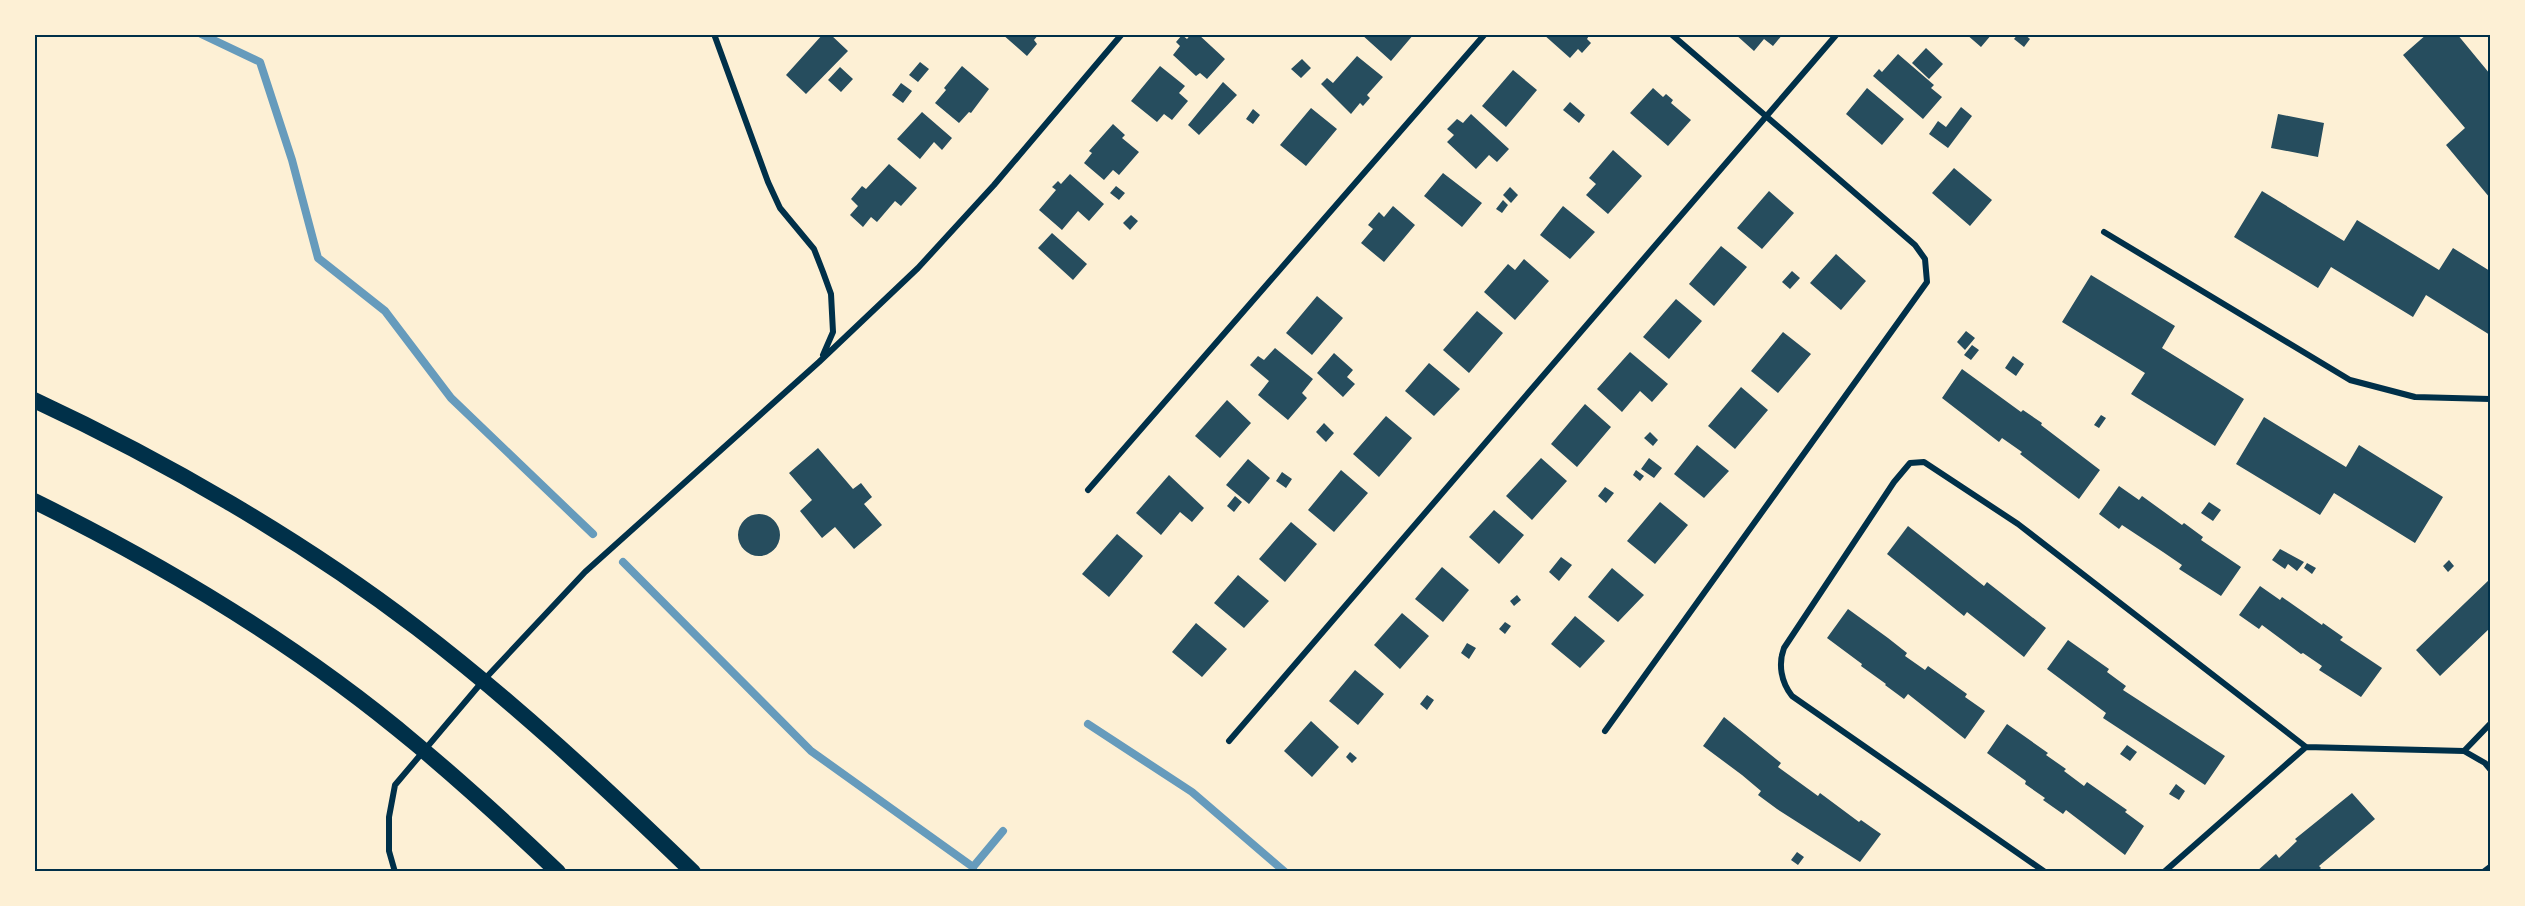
<svg xmlns="http://www.w3.org/2000/svg" width="2525" height="906" viewBox="0 0 2525 906" font-family="'Work Sans',sans-serif">
	<style>
		.lines { fill: none; stroke-linecap: round; stroke-linejoin: round }
		.stream { stroke: #669bbc; stroke-width: 8 }
		.building { fill: #264d5e }
		.service { stroke: #003049; stroke-width: 4.5 }
		.minor { stroke: #003049; stroke-width: 6 }
		.trunk { stroke: #003049; stroke-width: 16 }
		.neatline { fill: none; stroke: #003049; stroke-width: 2 }
	</style>
	<rect width="100%" height="100%" fill="#fdf0d5"/>
	<g class="lines">
		<path class="stream" d="M201 34 260 62 292 160 318 258 385 311 451 398 593 534
			M623 562 811 751 973 867V872
			M1088 724 1192 792 1285 872
			M973 867 1003 831"/>
	</g>
	<path class="building" d="M823 34H830L848 51 806 94 786 75Z
		M1002 34H1039L1034 40 1037 44 1027 56Z
		M1191 34H1198L1225 59 1207 79 1200 73 1196 76 1173 55 1180 46 1176 42 1182 35 1187 39Z
		M1361 34H1414L1391 61Z
		M1543 34H1590L1587 39 1591 43 1582 53 1578 49 1570 58Z
		M1735 34H1783L1773 46 1764 39 1754 51Z
		M1966 34H1992L1981 47Z
		M2018 34H2024L2030 39 2024 47 2014 39Z
		M2427 34H2457L2490 74V198L2446 145 2465 128 2403 55Z
		M1926 48 1943 64 1929 79 1912 63Z
		M1898 54 1934 85 1931 88 1942 97 1923 119 1873 76 1879 69 1882 72Z
		M1357 56 1383 77 1367 95 1370 98 1363 106 1360 103 1351 114 1321 84 1327 78 1333 83Z
		M1302 59 1311 68 1301 78 1291 69Z
		M920 62 929 69 918 82 909 75Z
		M962 66 989 89 971 113 969 112 959 123 935 103 946 90 944 88Z
		M1160 66 1185 86 1179 93 1188 101 1172 120 1164 114 1157 122 1131 101Z
		M840 67 853 79 841 92 828 80Z
		M1513 70 1537 90 1506 127 1482 106Z
		M1223 82 1237 95 1199 135 1188 125Z
		M901 83 912 91 903 103 892 95Z
		M1653 88 1663 97 1666 94 1673 100 1671 103 1691 120 1668 146 1630 113Z
		M1867 88 1904 119 1882 145 1846 114Z
		M1570 102 1585 115 1579 123 1563 110Z
		M1961 107 1972 116 1948 148 1929 134 1938 121 1946 127Z
		M1311 108 1337 129 1306 166 1280 145Z
		M1253 109 1260 115 1253 124 1246 119Z
		M922 112 952 138 942 150 934 142 920 159 897 139Z
		M1471 114 1509 149 1497 162 1489 155 1476 169 1447 142 1454 135 1447 129 1457 119 1463 123Z
		M2278 114 2324 123 2318 157 2271 148Z
		M1113 124 1125 135 1122 138 1139 152 1119 175 1113 170 1104 180 1084 163 1092 153 1089 151Z
		M1613 150 1642 176 1608 214 1586 195 1596 184 1589 178Z
		M889 164 917 188 901 206 895 201 877 222 871 217 863 227 850 215 858 206 851 199 862 186 866 189Z
		M1954 168 1992 200 1970 226 1932 193Z
		M1443 173 1482 203 1462 227 1424 196Z
		M1070 174 1104 204 1089 221 1078 211 1062 230 1039 210 1056 190 1052 187 1058 181 1061 184Z
		M1116 186 1125 193 1119 200 1110 193Z
		M1510 187 1518 195 1511 203 1503 195Z
		M1769 191 1794 213 1762 249 1737 228Z
		M2262 191 2344 241 2357 220 2439 270 2453 248 2490 271V335L2426 295 2413 317 2331 267 2318 288 2234 237Z
		M1503 200 1508 205 1502 213 1496 209Z
		M1393 206 1415 225 1384 262 1361 243 1373 229 1368 225 1379 212 1384 217Z
		M1563 206 1595 232 1570 259 1540 235Z
		M1131 215 1138 221 1130 230 1123 223Z
		M1052 233 1087 264 1073 280 1038 248Z
		M1721 246 1747 267 1714 306 1689 284Z
		M1836 254 1866 281 1841 310 1810 283Z
		M1524 259 1549 281 1515 320 1484 292 1508 264 1515 270Z
		M1792 271 1800 278 1790 289 1782 282Z
		M2091 275 2175 326 2162 348 2244 399 2215 446 2131 394 2145 373 2062 322Z
		M1317 296 1343 318 1312 355 1286 333Z
		M1676 299 1702 321 1669 359 1643 337Z
		M1477 311 1503 333 1469 373 1443 350Z
		M1966 331 1975 338 1965 350 1957 342Z
		M1783 332 1811 354 1778 393 1751 371Z
		M1972 345 1979 350 1971 360 1964 355Z
		M1275 348 1313 379 1302 393 1307 398 1288 420 1258 395 1269 381 1250 365 1258 356 1264 360Z
		M1630 352 1668 384 1652 402 1640 391 1622 412 1597 389Z
		M1334 353 1353 370 1347 377 1355 384 1343 397 1317 373Z
		M2013 356 2024 364 2016 376 2005 368Z
		M1429 363 1460 389 1434 416 1405 391Z
		M1962 369 2021 412 2023 410 2042 423 2041 425 2100 470 2079 499 2020 454 2022 452 2002 438 1999 442 1942 398Z
		M1741 387 1768 410 1735 449 1708 426Z
		M1227 400 1251 423 1220 458 1195 436Z
		M1585 404 1611 427 1577 467 1551 444Z
		M2101 415 2106 418 2099 428 2094 425Z
		M1386 416 1412 438 1379 477 1353 454Z
		M2264 417 2346 467 2359 445 2443 497 2415 543 2334 493 2320 515 2236 464Z
		M1324 423 1334 433 1326 442 1316 432Z
		M1650 432 1658 440 1653 446 1644 438Z
		M1697 445 1729 471 1704 498 1674 474Z
		M818 448 853 489 861 483 872 497 864 504 882 525 854 549 835 527 822 538 800 511 812 500 789 473Z
		M1541 458 1567 481 1532 520 1506 496Z
		M1649 458 1662 468 1654 478 1641 469Z
		M1248 459 1270 478 1249 504 1226 485Z
		M1341 470 1368 493 1334 532 1308 510Z
		M1636 470 1644 476 1640 481 1633 475Z
		M1282 472 1292 479 1286 488 1276 481Z
		M1169 475 1204 508 1192 522 1180 512 1161 535 1136 513Z
		M2119 486 2139 500 2142 496 2182 525 2184 523 2203 537 2201 540 2241 567 2221 596 2179 569 2182 565 2163 552 2122 525 2119 529 2099 514Z
		M1605 487 1614 493 1606 503 1598 496Z
		M1235 496 1242 502 1234 512 1227 506Z
		M1660 502 1688 525 1655 564 1627 541Z
		M2209 502 2221 510 2213 521 2201 513Z
		M1494 510 1524 535 1499 564 1469 537Z
		M738 535a21 21 0 1 1 42 0a21 21 0 1 1-42 0Z
		M1291 522 1317 544 1285 582 1259 559Z
		M1908 526 1984 586 1987 582 2046 628 2024 657 1967 612 1964 616 1887 554Z
		M1117 534 1143 556 1109 597 1082 574Z
		M2280 549 2304 562 2297 571 2288 564 2285 569 2272 560Z
		M1561 557 1572 565 1559 581 1549 572Z
		M2449 560 2454 566 2448 572 2443 566Z
		M2307 563 2316 568 2312 574 2304 568Z
		M1442 567 1469 590 1443 622 1415 599Z
		M1612 568 1644 595 1618 622 1588 597Z
		M1238 575 1269 601 1244 628 1214 603Z
		M2490 579V628L2440 676 2416 650Z
		M2260 586 2280 600 2282 597 2322 625 2323 623 2343 637 2340 640 2382 668 2361 697 2319 670 2322 666 2303 653 2301 654 2262 625 2259 629 2239 615Z
		M1517 595 1521 600 1514 606 1510 601Z
		M1848 609 1888 638 1907 653 1905 656 1925 670 1928 666 1967 694 1965 697 1985 711 1965 739 1908 694 1904 699 1885 685 1886 684 1861 666 1862 664 1827 638Z
		M1402 613 1429 636 1400 669 1374 645Z
		M1575 616 1605 641 1580 668 1551 644Z
		M1505 622 1511 626 1505 634 1499 629Z
		M1196 623 1227 649 1202 677 1172 652Z
		M2068 640 2109 669 2107 672 2126 686 2123 690 2225 756 2205 785 2103 718 2106 713 2047 669Z
		M1467 643 1476 648 1469 659 1461 653Z
		M1355 670 1384 694 1358 725 1329 701Z
		M1427 695 1434 700 1427 710 1420 704Z
		M1724 717 1781 763 1778 767 1818 796 1820 793 1859 822 1861 820 1881 834 1860 862 1777 809 1758 795 1761 791 1742 775 1703 746Z
		M1311 721 1339 747 1312 777 1284 751Z
		M2007 724 2048 753 2046 755 2066 769 2064 771 2084 786 2087 782 2127 810 2125 812 2144 826 2125 855 2066 810 2063 814 2043 800 2045 798 2025 784 2026 781 1987 753Z
		M2127 745 2137 752 2130 761 2120 754Z
		M1350 752 1357 758 1352 763 1346 757Z
		M2176 784 2185 791 2179 800 2169 794Z
		M2352 793 2375 819 2319 866 2321 868 2317 872H2256L2276 854 2279 858 2297 841 2295 839Z
		M1797 852 1804 857 1798 865 1791 860Z"/>
	<g class="lines">
		<path class="service" d="M2482 872 2490 866"/>
		<path class="minor" d="M714 34 768 182 780 208 814 249 823 272 831 294 833 332 823 355
			M2104 232 2350 380 2415 397 2490 399
			M1088 490 1485 34
			M1605 731 1927 282 1925 259 1915 245 1671 34
			M1229 741 1837 34
			M2306 747 2464 751 2490 724
			M2464 751 2485 763 2490 769
			M395 872 389 851V817L395 785 482 682 585 572 819 362 918 268 994 185 1122 34
			M2045 872 1792 696C1781 682 1778 664 1784 648L1894 482 1910 463 1924 462 2018 524 2306 747
			M2164 872 2306 747"/>
		<path class="trunk" d="M34 400C165 461 302 540 417 628 514 702 605 787 693 872
			M34 501C168 567 302 648 416 744 465 785 512 828 558 872"/>
	</g>
	<rect width="2525" height="906" fill="none" stroke="#fdf0d5" stroke-width="72"/>
	<rect x="36" y="36" width="2453" height="834" class="neatline"/>
</svg>
